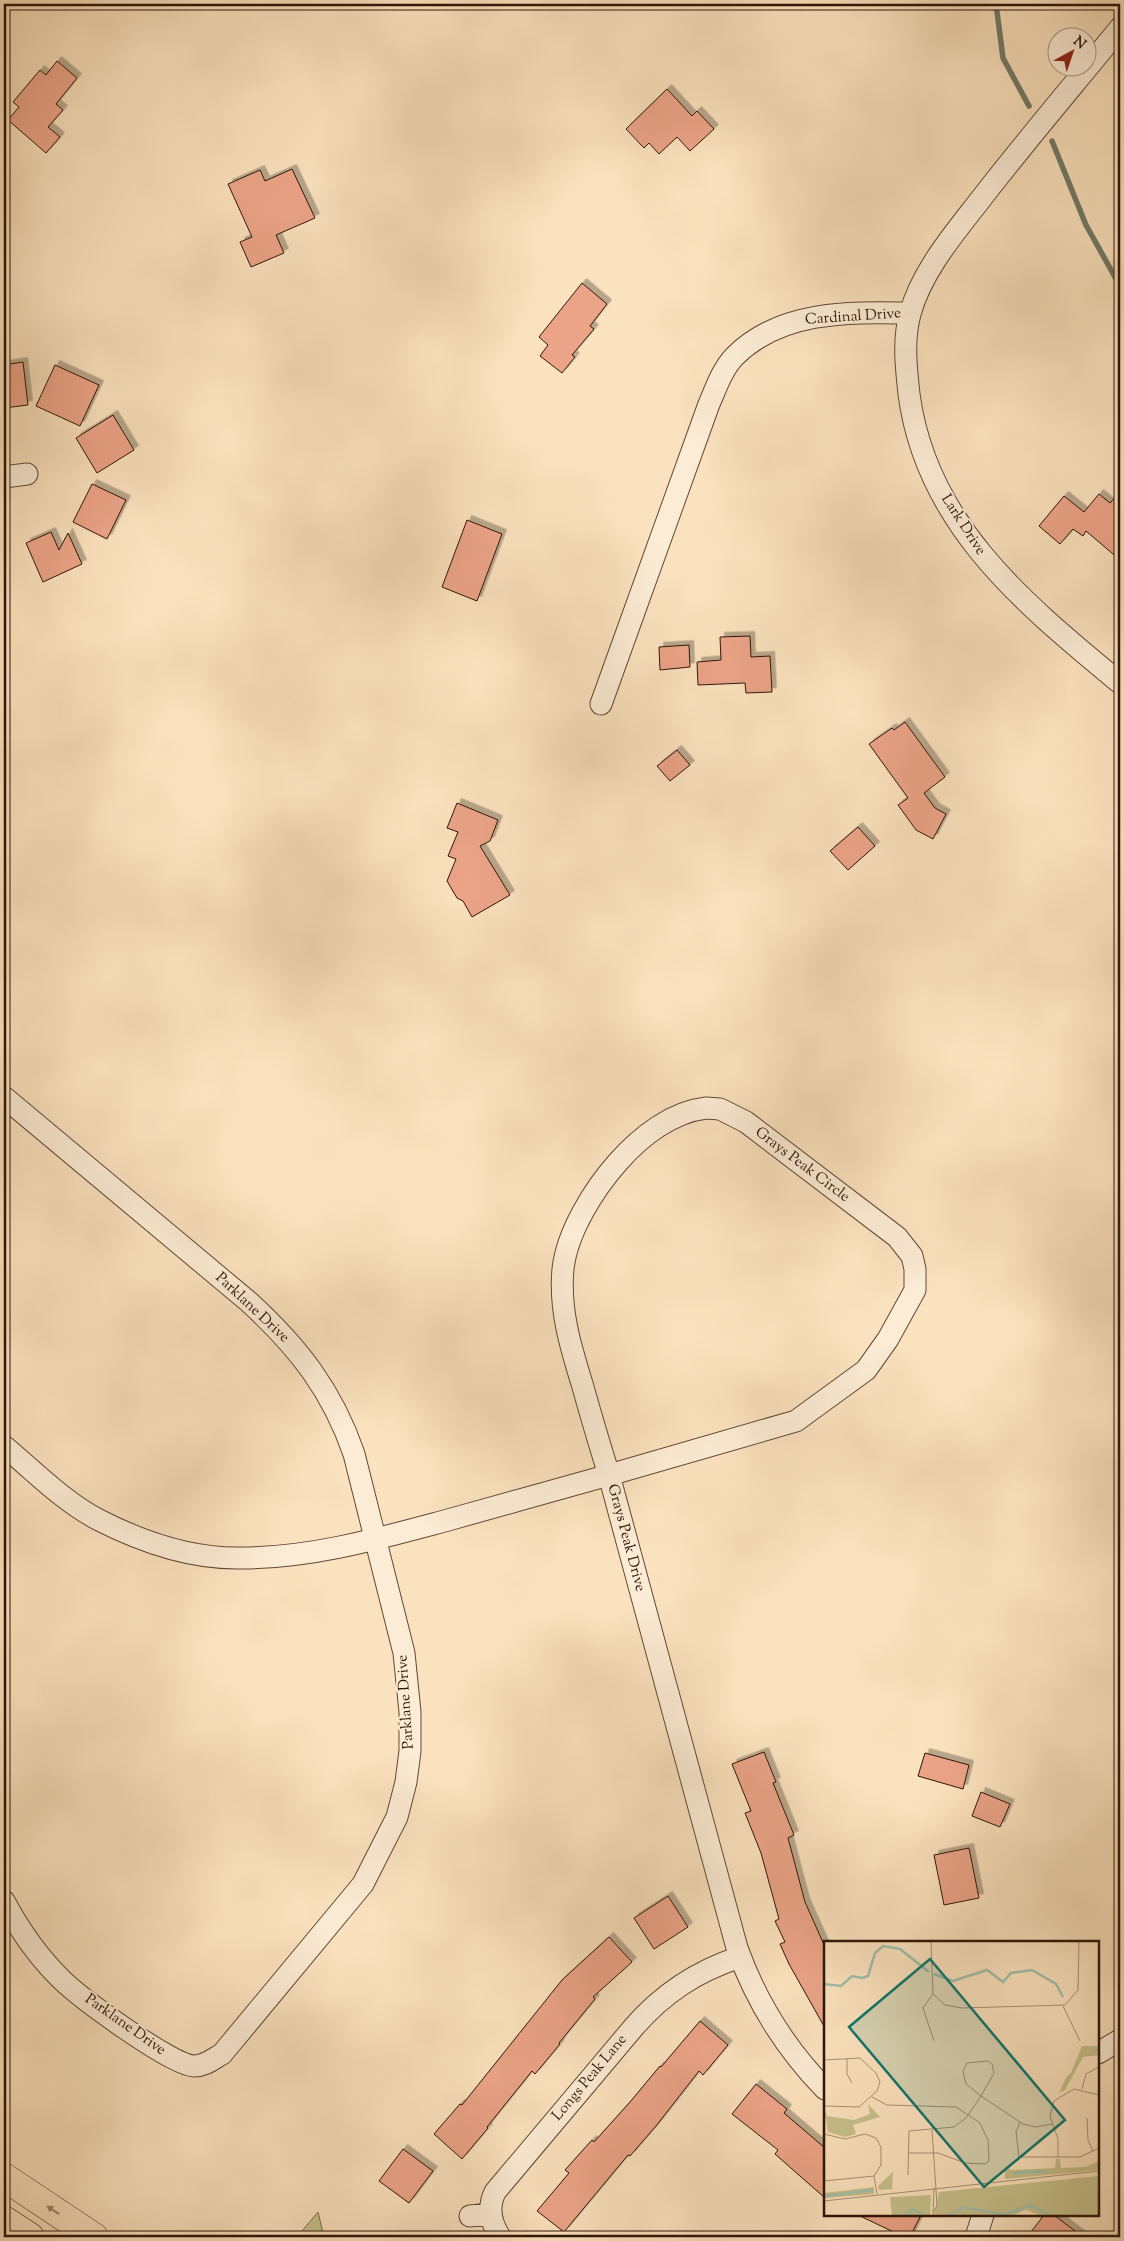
<svg xmlns="http://www.w3.org/2000/svg" width="1124" height="2241" viewBox="0 0 1124 2241" font-family="'Sorts Mill Goudy',serif">
	<style>
		.green { fill: #c6c18c; stroke: #7a6b4a }
		.lines { fill: none; stroke-linecap: round; stroke-linejoin: round }
		.stream { stroke: #727b69; stroke-width: 5.5 }
		.building { fill: #eca488; stroke: #2e1507; filter: url(#shadow) }
		.street-casing { stroke: #614835; stroke-width: 23 }
		.primary-casing { stroke: #2e1507; stroke-width: 29 }
		.street { stroke: #fcecd5; stroke-width: 21 }
		.primary { stroke: #fbe2be; stroke-width: 28 }
		.oneway { fill: #9f866c }
		.labels { text-anchor: middle; dominant-baseline: central; stroke-width: 4; stroke-linejoin: round; paint-order: stroke }
		.street-label { font-size: 15px; fill: #2e1507; stroke: #fcecd5 }
		.inset-river { fill: none; stroke: #a0bfab; stroke-width: 2.5 }
		.inset-road { fill: none; stroke: #a99075; stroke-width: 1 }
		.view { fill: #0f766e; fill-opacity: 0.15; stroke: #0f766e; stroke-width: 2.5 }
		.inset-edge { fill: none; stroke: #2e1507; stroke-width: 2.5 }
	</style>
	<defs>
		<filter id="shadow"><feDropShadow dx="4.5" dy="-4.5" stdDeviation="0" flood-color="#0004"/></filter>
	</defs>
	<rect width="100%" height="100%" fill="#fbe2be"/>
	<filter id="stains"><feTurbulence type="fractalNoise" baseFrequency=".004" numOctaves="4"/><feColorMatrix values="0 0 0 0 .2 0 0 0 0 .09 0 0 0 0 .02 0 0 0 .5 -.17"/></filter>
	<radialGradient id="worn" r=".72"><stop offset=".6" stop-color="#630" stop-opacity="0"/><stop offset="1" stop-color="#630" stop-opacity=".3"/></radialGradient>
	<path class="green" d="M318 2212 324 2237H297Z"/>
	<g class="lines">
		<path class="stream" d="M996 4 1003 58 1029 106
			M1052 141 1086 225 1120 286"/>
	</g>
	<path class="building" d="M57 61 77 78 56 104 63 110 48 127 60 137 46 153 8 120 19 107 13 102 40 70 46 75Z
		M667 89 692 116 697 111 714 129 690 151 677 137 659 154 649 143 644 148 626 129Z
		M292 169 315 218 276 235 284 253 251 267 240 242 252 237 228 184 260 170 265 181Z
		M582 283 607 304 590 326 594 329 572 355 575 357 562 373 540 356 548 345 539 337Z
		M23 362 28 405 4 408V365Z
		M55 365 99 385 80 426 36 406Z
		M113 415 134 450 97 473 76 438Z
		M92 484 126 500 107 539 73 522Z
		M1120 492V560L1086 531 1083 536 1073 529 1060 544 1039 526 1064 496 1084 512 1099 494 1110 503Z
		M467 520 502 534 477 601 442 587Z
		M51 532 59 550 68 533 82 564 43 582 26 543Z
		M750 636 751 657 770 656 772 692 746 693 745 683 698 685 697 662 721 660 720 637Z
		M689 645 690 667 660 670 659 647Z
		M905 722 945 777 924 793 935 808 946 814 933 839 916 830 898 805 908 798 869 744 892 728 894 730Z
		M677 750 690 765 670 781 657 766Z
		M457 803 498 820 490 841 480 846 510 895 472 917 463 901 457 898 447 881 456 859 448 856 458 832 447 828Z
		M858 827 875 846 848 870 830 851Z
		M764 1752 776 1782 773 1783 794 1835 788 1838 805 1902 825 1947V2028L789 1964 780 1944 785 1942 775 1921 779 1919 761 1853 745 1813 751 1811 732 1764Z
		M925 1753 969 1765 963 1789 918 1776Z
		M981 1792 1010 1804 1000 1827 972 1816Z
		M969 1848 979 1898 944 1905 934 1855Z
		M668 1896 688 1927 654 1949 634 1918Z
		M609 1937 632 1962 593 1997 595 1999 559 2043 560 2044 535 2074 532 2071 487 2127 488 2128 462 2159 434 2134 460 2104 462 2105 562 1980Z
		M700 2021 728 2045 703 2075 699 2071 656 2126 630 2156 628 2155 564 2232 537 2211 569 2173 565 2170 592 2140 594 2142 630 2102 660 2066 661 2067Z
		M756 2084 787 2109 784 2113 825 2148V2198L775 2154 778 2150 732 2114Z
		M403 2149 433 2171 409 2203 379 2181Z
		M858 2215H921L910 2237H904Z
		M1044 2215H1054L1083 2237H1027Z"/>
	<g class="lines">
		<g class="street-casing">
			<path id="street" d="M1120 28C1072 87 1023 144 977 204 952 236 921 273 910 314 903 340 906 367 909 394 926 525 1025 604 1120 683
				M4 477 27 474
				M601 704 709 404C716 388 722 370 734 357 780 310 850 312 910 313
				M4 1097 249 1302C298 1347 332 1390 354 1454L404 1653 410 1712V1751L406 1782 397 1817 363 1884 222 2054C213 2059 205 2066 194 2066 171 2065 82 1999 63 1981 40 1959 19 1929 4 1901
				M706 1108 720 1109 746 1122 897 1237 912 1256 915 1269V1290L888 1339 866 1370 796 1421 609 1475C600 1446 591 1416 583 1387 571 1348 559 1310 563 1269 567 1232 594 1189 618 1162 641 1136 672 1112 706 1108Z
				M4 1446C34 1471 64 1502 99 1520 142 1542 193 1559 241 1558 312 1558 381 1538 448 1520 502 1505 555 1490 609 1475L737 1948C756 2001 786 2049 825 2089
				M1098 2053 1120 2040
				M470 2216 490 2214
				M500 2237C491 2223 487 2208 495 2192L633 2028C663 1993 697 1971 740 1957
				M976 2237 983 2215"/>
		</g>
		<g class="primary-casing">
			<path id="primary" d="M4 2177 94 2237
				M4 2220 30 2237"/>
		</g>
		<use href="#street" class="street"/>
		<use href="#primary" class="primary"/>
	</g>
	<defs><path id="oneway-solid" d="M-6-.8H1V-3.2L6.5 0L1 3.2V.8H-6Z" transform="scale(1.25)"/></defs>
	<use class="oneway" href="#oneway-solid" transform="translate(53 2210) rotate(-146)"/>
	<g class="labels">
		<g class="street-label">
			<text transform="translate(853 317) rotate(-4)">Cardinal Drive</text>
			<text transform="translate(963 525) rotate(57)">Lark Drive</text>
			<text transform="translate(802 1165) rotate(37)">Grays Peak Circle</text>
			<text transform="translate(252 1308) rotate(43)">Parklane Drive</text>
			<text transform="translate(626 1538) rotate(75)">Grays Peak Drive</text>
			<text transform="translate(406 1702) rotate(-94)">Parklane Drive</text>
			<text transform="translate(125 2025) rotate(35)">Parklane Drive</text>
			<text transform="translate(590 2078) rotate(-50)">Longs Peak Lane</text>
		</g>
	</g>
	<g transform="translate(824 1941)">
		<rect width="275" height="275" fill="#fbe2be"/>
		<path d="M258 105H275V114L259 116 241 149 235 152 243 135 247 132ZM44 163 56 176 29 184 32 193 21 196 4 191 0 167 3 175 30 179 46 173ZM232 218H236L237 227 262 226 275 220V229L181 238V225L187 229 231 227ZM69 231 68 248 55 249 54 245ZM275 235V275H217L202 269 187 275H110L115 251ZM50 246V253L0 257V252ZM107 254 106 275H68L66 256Z" fill="#c6c18c"/>
		<path class="inset-river" d="M110 33 129 40 163 29 179 41 187 32 208 29 232 43 239 56M0 43 17 45 28 35 38 37 44 35 51 12 59 5 76 8 105 31M189 232 223 230M0 255 49 249M80 275 89 268 101 275M125 275 139 266 180 274 206 264 227 275"/>
		<path class="inset-road" d="M107 0 109 53 121 64 138 67 241 64 254 49 255 0M109 53 99 67 110 100M239 65 256 100M23 117V133L28 142M0 119 36 117 52 132 56 141 53 150 35 166 0 165M164 120 168 123 170 132 157 155 142 143 139 130 143 122ZM258 148 262 133 275 126M48 156 63 164 132 166 156 182 164 199 165 220 161 223 141 222 114 212H84M263 177 264 199 269 210M196 181 192 191 195 216H256L275 207M108 189 113 264 108 275M0 193 21 198 41 193 52 197 57 206V224L50 235M234 216V198L226 175 230 160 250 148 275 154M84 234 85 190 130 186 142 177 157 155 199 183 212 186 228 183M50 235 53 253M0 240 50 235M0 260 275 230M109 271 110 247"/>
		<path class="view" d="M106 18 241 179 160 246 25 86Z"/>
		<rect width="275" height="275" class="inset-edge"/>
	</g>
	<rect width="1124" height="2241" fill="none" stroke="#fbe2be" stroke-width="20"/>
	<rect x="5" y="5" width="1114" height="2231" fill="none" stroke="#2e1507" stroke-width="2.5"/>
	<rect x="10" y="10" width="1104" height="2221" fill="none" stroke="#2e1507"/>
	<g transform="translate(1072 52) rotate(40)"><circle r="24" fill="#fcecd5" stroke="#aa9683"/>
	<path d="M0-4L9 19L0 12L-9 19Z" fill="#8f2418"/>
	<text y="-8" font-size="14" font-weight="bold" text-anchor="middle" fill="#2e1507">N</text>
	</g>
	<rect width="100%" height="100%" filter="url(#stains)"/>
	<rect width="100%" height="100%" fill="url(#worn)"/>
</svg>
